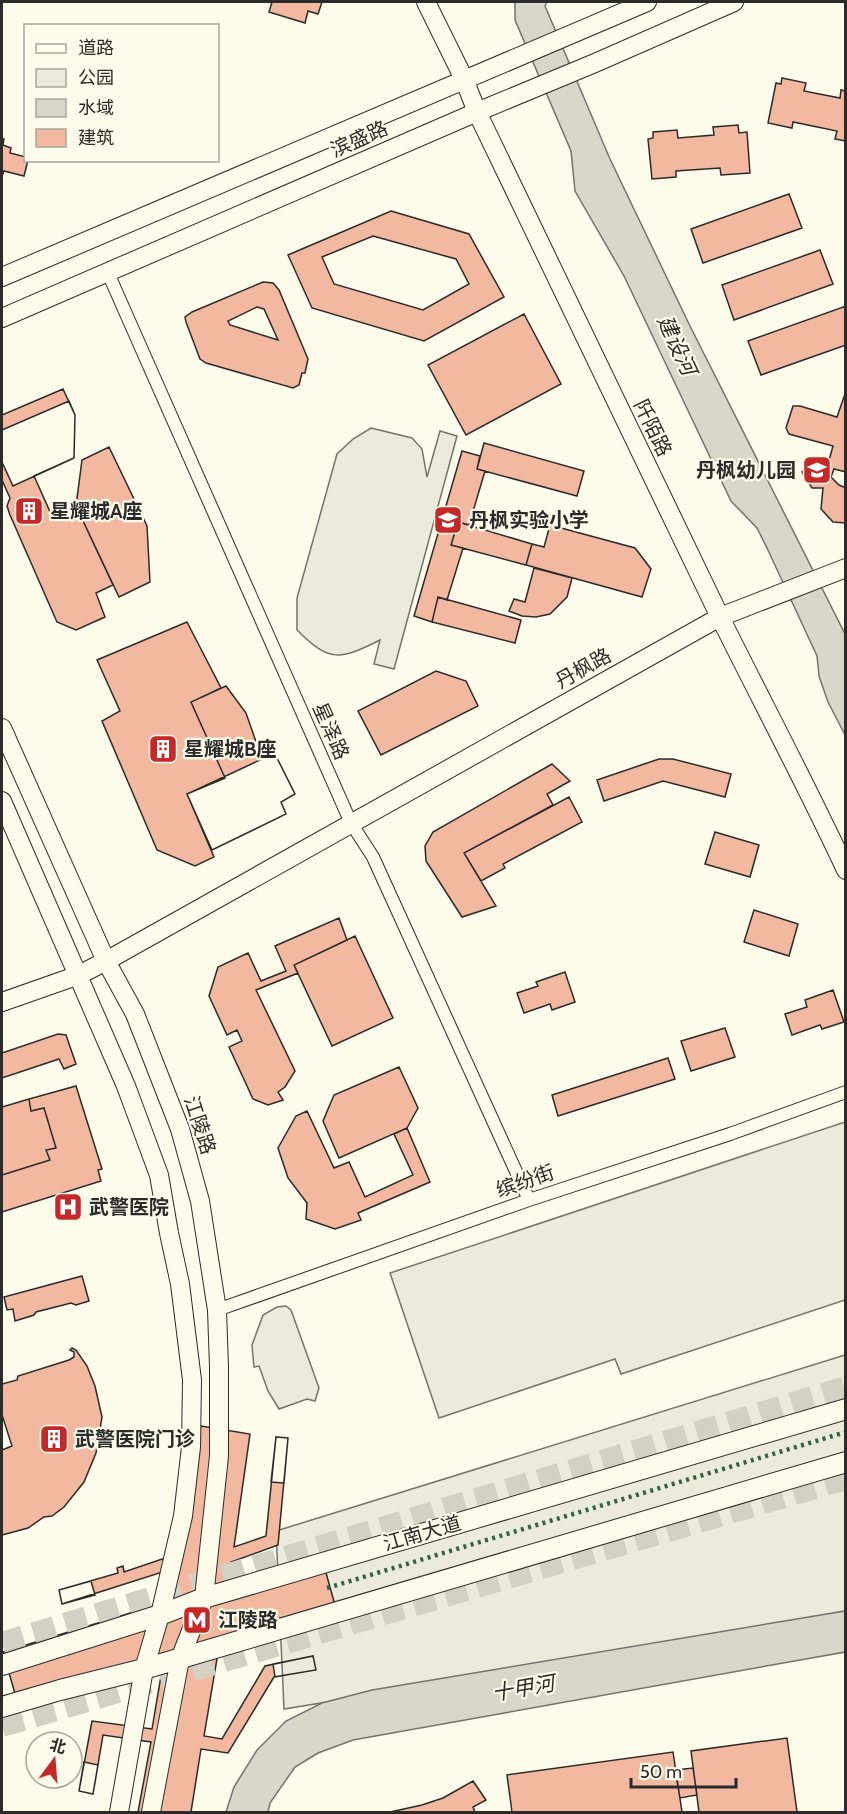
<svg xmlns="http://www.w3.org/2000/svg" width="847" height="1814" viewBox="0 0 847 1814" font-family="Cabin,'Noto Sans SC',sans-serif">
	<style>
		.green { fill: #ecebdb; stroke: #74746e; stroke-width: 1.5 }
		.parking { fill: #eceadb; stroke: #74746e; stroke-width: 1.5 }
		.water { fill: #d8d7c9; stroke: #74746e; stroke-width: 1.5 }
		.building { fill: #f2b8a0; stroke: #2b2b2b; stroke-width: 1.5; fill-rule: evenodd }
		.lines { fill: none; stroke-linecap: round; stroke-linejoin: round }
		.highway-tunnel { stroke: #d3d1c4; stroke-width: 22; stroke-dasharray: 22 11; stroke-linecap: butt }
		.street-casing { stroke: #2b2b2b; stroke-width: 14 }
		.secondary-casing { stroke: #2b2b2b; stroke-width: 20 }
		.primary-casing { stroke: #2b2b2b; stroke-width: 22 }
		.street { stroke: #fdfbea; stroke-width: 12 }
		.secondary { stroke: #fdfbea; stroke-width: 18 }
		.primary { stroke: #fdfbea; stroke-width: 20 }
		.hedge { stroke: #34623c; stroke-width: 4.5; stroke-dasharray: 3 4.5; stroke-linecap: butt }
		.labels { text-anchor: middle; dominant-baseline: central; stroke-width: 4.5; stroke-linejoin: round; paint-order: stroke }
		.street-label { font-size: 20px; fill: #2b2b2b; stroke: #fdfbea }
		.poi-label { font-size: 20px; font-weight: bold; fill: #2b2b2b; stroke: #fdfbea; text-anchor: start }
		.water-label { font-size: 21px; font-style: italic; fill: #2b2b2b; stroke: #fdfbea }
	</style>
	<rect width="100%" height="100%" fill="#fdfbea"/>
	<path class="green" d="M371 428 412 438 422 449 427 477 440 431 457 436 394 669 374 664 380 640C340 660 330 663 297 630V598L337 454 353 439Z
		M845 1355V1618L284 1709 276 1531Z"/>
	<path class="parking" d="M845 1122V1300L621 1374 615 1359 439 1418 390 1273Z
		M286 1306 291 1310 319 1388 315 1401 307 1399 279 1409 268 1391 259 1366 254 1367 252 1345 263 1315 277 1307Z"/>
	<path class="water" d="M515 2H547L545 6 610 159 689 324 845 634V735L828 702 819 676 817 656 767 548 757 528 731 501 624 276 575 191 571 151 515 20Z
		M845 1611V1652L353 1740 318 1753 295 1767 270 1803 268 1812H226L234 1787 257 1750 286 1721 322 1703 372 1690Z"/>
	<path class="building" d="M272 2H322L318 14 308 11 305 23 269 12Z
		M782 78 806 83 804 91 840 98 841 90 846 91V141L835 139 837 131 793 122 792 128 768 123 776 83 781 84Z
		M738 125 739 133 747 132 750 173 721 175 720 168 676 171V177L652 179 648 139 653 138V132L677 130 678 138 714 135 713 127Z
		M2 139H4L3 145 11 148 10 153 26 157V160H28L24 176 4 171 2 176Z
		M789 194 802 228 703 263 691 229Z
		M391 211 469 234 504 297 424 341 312 308 288 255ZM373 236 456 259 469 284 423 310 334 284 322 257Z
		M820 250 833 284 734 320 722 285Z
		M263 282 273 283 279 290 308 359 305 373H302L299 385 293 388 206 363 200 359 186 322 185 317 192 312ZM257 307 264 309 278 340 230 325 228 321Z
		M846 306V345L761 375 748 341Z
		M524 314 561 384 466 435 428 365Z
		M63 389 75 415 74 458 34 476 52 516 76 506 113 585 96 593 105 617 76 630 57 622 10 515 7 506 10 498 2 480V415Z
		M846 391V472L834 469 831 477 839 485 846 488V523L833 522 821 509 823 488H812L802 472 811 466 818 479 826 471 833 446 789 434 786 428 793 406H800L837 417Z
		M69 401 75 415 74 458 13 486 2 462V430Z
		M484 443 584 471 577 496 477 469Z
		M109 447 147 526 150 582 119 597 76 506 82 460Z
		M462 451 480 456 477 469 485 471 469 525 458 522 451 545 463 548 447 600 438 597 432 622 414 616Z
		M458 522 532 544 526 565 451 545Z
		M550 525 635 548 651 569 642 597 526 565 532 544 544 547Z
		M534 568 572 578 567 597 550 614 536 617 522 616 509 611 514 599 525 602Z
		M438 597 521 620 515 643 432 622Z
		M187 622 221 688 191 702 225 778 187 794 214 857 195 866 157 850 102 721 120 711 97 660Z
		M436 671 466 681 478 706 381 755 358 711Z
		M226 686 246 713 262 759 276 756 295 794 281 802 286 814 212 850 187 794 225 778 191 702Z
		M276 756 295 794 281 802 286 814 212 850 187 794 262 759Z
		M659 759H673L731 774 725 797 663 781 604 801 597 780Z
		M552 764 570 781 547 794 553 805 464 853 496 906 462 917 426 861 425 846 433 832Z
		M569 797 582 822 503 864 505 868 481 881 464 853Z
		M715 832 759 845 750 877 705 864Z
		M754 910 798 924 789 956 744 942Z
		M339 918 347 940 294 965 298 973 256 990 295 1071 285 1087 278 1092 283 1100 268 1105 253 1099 229 1047 242 1041 237 1030 227 1035 209 996 218 967 248 953 261 981 286 971 275 946Z
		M355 936 393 1018 332 1046 294 965Z
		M565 972 575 1002 552 1010 550 1004 524 1013 517 993 538 986 536 982Z
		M833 990 844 1022 822 1029 820 1025 792 1035 785 1014 807 1007 805 1000Z
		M725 1028 735 1057 691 1071 681 1041Z
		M58 1034 66 1035 76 1064 64 1069 59 1059 2 1078V1053Z
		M668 1058 675 1079 558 1116 552 1095Z
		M399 1067 418 1108 407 1128 339 1158 323 1121 334 1095Z
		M76 1086 102 1169 98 1170 101 1181 2 1212V1175L50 1160 46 1150 56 1148 44 1108 31 1111 29 1099Z
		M29 1099 31 1111 44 1108 56 1148 46 1150 50 1160 2 1175V1107Z
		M307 1111 334 1168 349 1162 365 1197 413 1175 394 1134 407 1128 430 1182 358 1213 361 1220 335 1229 306 1219 307 1203 288 1178 278 1148 296 1116Z
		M82 1276 89 1301 76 1305 71 1303 36 1312 34 1315 15 1321 13 1309 7 1310 4 1297Z
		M72 1348 76 1350 87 1366 95 1386 102 1417 96 1453 84 1482 64 1507 52 1516 44 1517 28 1528 2 1535V1450L12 1446 2 1415V1384L17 1380 18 1376 69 1360 74 1357V1352L70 1350Z
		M201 1426 250 1434 234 1547 266 1536 276 1437 288 1438 278 1545 231 1562 228 1585 321 1555 335 1605 220 1641 204 1736 222 1739 265 1666 313 1656 316 1670 274 1677 228 1753 201 1749 191 1812H138L151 1742 103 1735 93 1794 79 1791 92 1721 152 1729 164 1658 18 1704 3 1652 173 1600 178 1567 62 1604 59 1590 118 1573 117 1568 123 1566 124 1572 180 1553Z
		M276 1437 288 1438 284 1483 271 1482Z
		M91 1581 95 1595 62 1604 59 1590Z
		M313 1656 316 1670 275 1677 273 1664Z
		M787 1738 797 1812H699L691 1751Z
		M673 1752 682 1812H512L507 1775Z
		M84 1762 98 1765 93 1794 79 1791Z
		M693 1768 697 1795 680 1798 675 1770Z
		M473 1781 486 1800 473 1807 475 1812H390L422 1805 443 1798Z"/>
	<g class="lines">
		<path class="highway-tunnel" d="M2 1643 846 1387
			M2 1726 846 1479"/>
		<g class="street-casing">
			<path id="street" d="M108 273 351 823 373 857 529 1200
				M217 1310 529 1200 730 1134 846 1092"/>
		</g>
		<g class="secondary-casing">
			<path id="secondary" d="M426 2 464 79 477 112C557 280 637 448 719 615 761 700 806 784 846 870
				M2 277 647 2
				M2 318 477 112 595 63 734 2
				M2 728 106 961 135 1014 180 1129 200 1201 217 1310 219 1367V1456L204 1598 180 1659 151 1812
				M2 801 126 1086 159 1175 169 1233 180 1284 192 1380 191 1447 183 1516 160 1615 144 1669 119 1812
				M2 1002 79 975 106 961 720 617 846 568"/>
		</g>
		<g class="primary-casing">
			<path id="primary" d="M2 1665 160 1615 204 1598 846 1409
				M2 1707 60 1690 144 1669 846 1462"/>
		</g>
		<use href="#street" class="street"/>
		<use href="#secondary" class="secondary"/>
		<use href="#primary" class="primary"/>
		<path class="hedge" d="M327 1588 846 1432"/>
	</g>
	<defs>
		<g id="school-square" transform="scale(1.5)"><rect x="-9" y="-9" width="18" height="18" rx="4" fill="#c62828" stroke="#fdfbea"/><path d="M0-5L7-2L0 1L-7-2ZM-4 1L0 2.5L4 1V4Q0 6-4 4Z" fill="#fff"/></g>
		<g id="building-square" transform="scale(1.5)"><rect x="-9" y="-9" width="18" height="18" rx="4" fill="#c62828" stroke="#fdfbea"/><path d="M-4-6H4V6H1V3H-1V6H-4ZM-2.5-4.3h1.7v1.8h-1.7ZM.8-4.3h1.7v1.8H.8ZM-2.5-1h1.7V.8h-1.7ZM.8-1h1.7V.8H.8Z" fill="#fff"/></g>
		<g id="hospital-square" transform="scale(1.5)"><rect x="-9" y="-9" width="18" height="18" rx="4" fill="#c62828" stroke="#fdfbea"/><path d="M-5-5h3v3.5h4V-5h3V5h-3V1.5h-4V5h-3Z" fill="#fff"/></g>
		<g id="metro-square" transform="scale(1.5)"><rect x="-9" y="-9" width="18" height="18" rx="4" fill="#c62828" stroke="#fdfbea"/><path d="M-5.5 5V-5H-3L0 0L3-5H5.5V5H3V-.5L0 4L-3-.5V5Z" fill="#fff"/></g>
	</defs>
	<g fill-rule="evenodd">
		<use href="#school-square" x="817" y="470"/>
		<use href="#building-square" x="29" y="511"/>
		<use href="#school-square" x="448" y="520"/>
		<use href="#building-square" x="163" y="749"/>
		<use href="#hospital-square" x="68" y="1207"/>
		<use href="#building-square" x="54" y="1439"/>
		<use href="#metro-square" x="197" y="1620"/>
	</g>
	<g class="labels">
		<g class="street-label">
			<text transform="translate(359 139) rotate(-24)">滨盛路</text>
			<text transform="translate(653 428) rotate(64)">阡陌路</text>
			<text transform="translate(583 668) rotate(-29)">丹枫路</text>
			<text transform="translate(331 731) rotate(66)">星泽路</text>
			<text transform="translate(200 1125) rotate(72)">江陵路</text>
			<text transform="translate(525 1181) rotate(-19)">缤纷街</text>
			<text transform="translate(422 1533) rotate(-16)">江南大道</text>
		</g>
		<g class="poi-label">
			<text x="796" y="470" text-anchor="end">丹枫幼儿园</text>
			<text x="50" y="511">星耀城A座</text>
			<text x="469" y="520">丹枫实验小学</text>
			<text x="184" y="749">星耀城B座</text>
			<text x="89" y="1207">武警医院</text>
			<text x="75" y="1439">武警医院门诊</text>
			<text x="218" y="1620">江陵路</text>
		</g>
		<g class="water-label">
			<text transform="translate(677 345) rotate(65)">建设河</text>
			<text transform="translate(523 1688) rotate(-10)">十甲河</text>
		</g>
	</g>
	<rect width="847" height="1814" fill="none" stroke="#2b2b2b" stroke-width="6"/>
	<rect x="24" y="24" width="195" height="138" fill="#fdfbea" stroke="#a9a89e" stroke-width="1.5"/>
	<rect x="36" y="44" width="30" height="9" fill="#fdfbea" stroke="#a9a89e" stroke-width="1.5"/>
	<text x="78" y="54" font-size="18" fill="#2b2b2b">道路</text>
	<rect x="36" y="69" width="30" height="18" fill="#ecebdb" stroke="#a9a89e" stroke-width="1.5"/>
	<text x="78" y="84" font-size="18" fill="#2b2b2b">公园</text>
	<rect x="36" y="99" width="30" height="18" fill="#d8d7c9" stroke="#a9a89e" stroke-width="1.5"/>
	<text x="78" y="114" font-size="18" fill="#2b2b2b">水域</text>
	<rect x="36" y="129" width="30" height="18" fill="#f2b8a0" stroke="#a9a89e" stroke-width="1.5"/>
	<text x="78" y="144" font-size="18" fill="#2b2b2b">建筑</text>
	<g transform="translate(54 1760) rotate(16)"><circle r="28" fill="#fdfbea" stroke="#a9a89e" stroke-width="1.5"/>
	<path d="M0-4.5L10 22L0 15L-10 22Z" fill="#c62828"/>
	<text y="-9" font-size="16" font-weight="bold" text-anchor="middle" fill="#2b2b2b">北</text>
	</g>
	<path d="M631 1778v9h105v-9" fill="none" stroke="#2b2b2b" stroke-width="3"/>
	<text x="640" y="1778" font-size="18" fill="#2b2b2b" stroke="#fdfbea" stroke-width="4.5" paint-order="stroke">50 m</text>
</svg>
